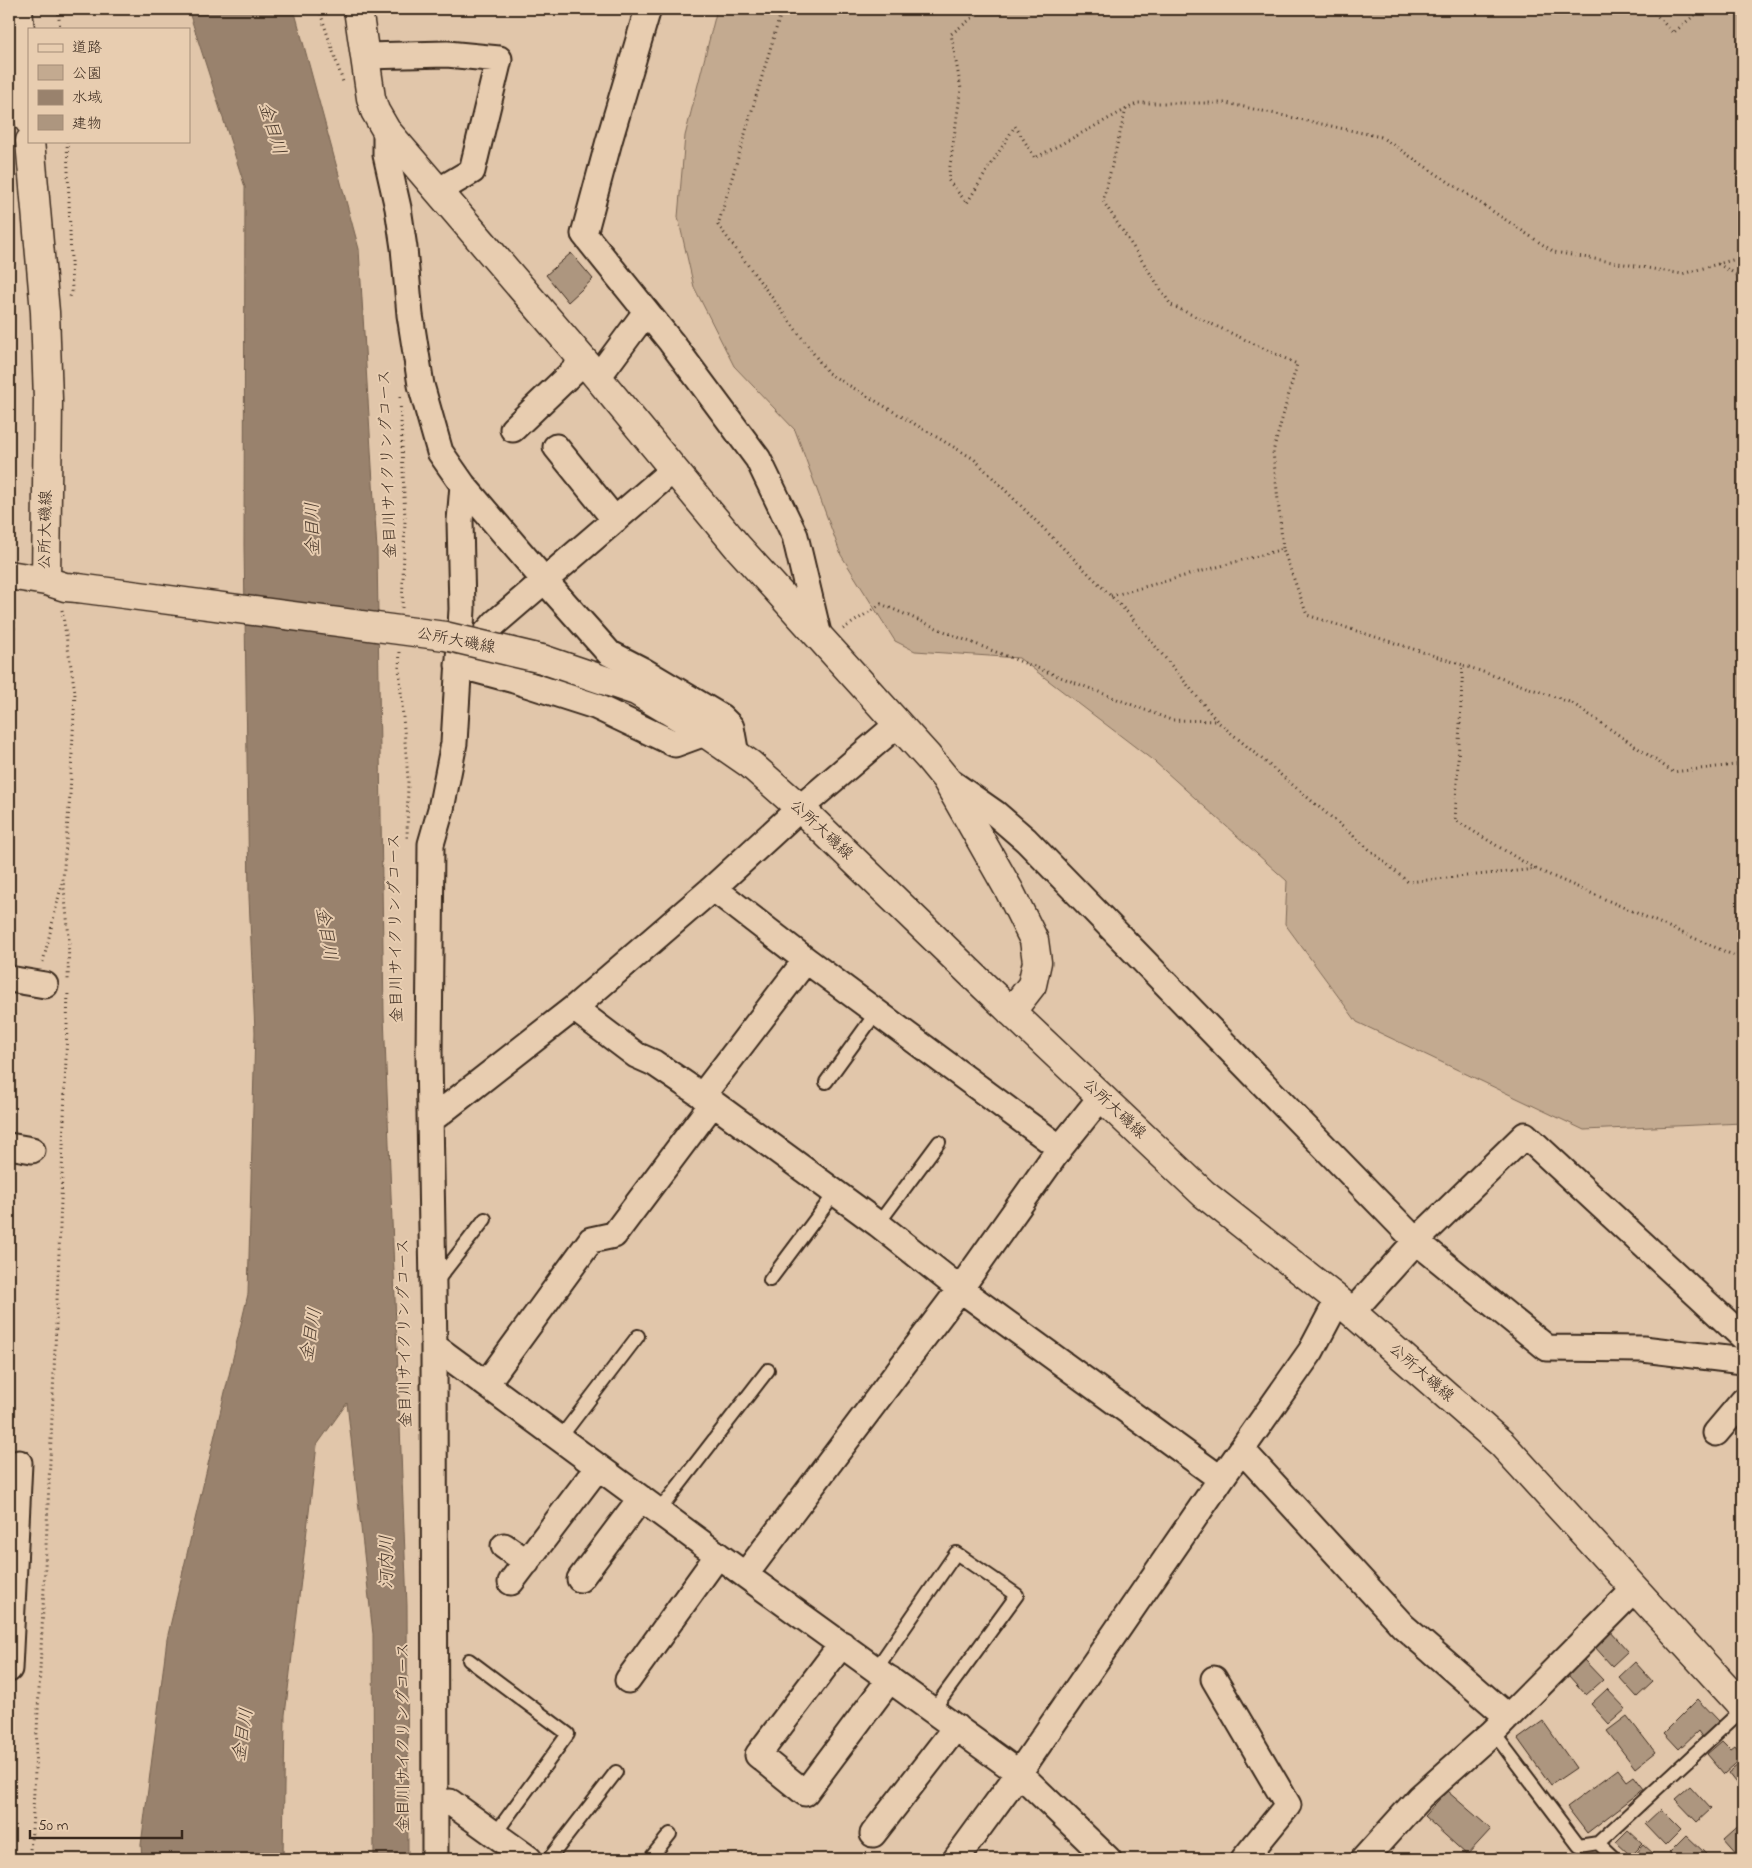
<svg xmlns="http://www.w3.org/2000/svg" width="1752" height="1868" viewBox="0 0 1752 1868" font-family="'Indie Flower','Klee One',sans-serif">
	<style>
		.green { fill: #c3aa90; stroke: #7f6a57 }
		.water { fill: #99826d; stroke: #735f4d }
		.building { fill: #ad967f; stroke: #3b2a1e }
		.lines { fill: none; stroke-linecap: round; stroke-linejoin: round }
		.lane-casing { stroke: #3b2a1e; stroke-width: 16 }
		.street-casing { stroke: #3b2a1e; stroke-width: 29 }
		.secondary-casing { stroke: #3b2a1e; stroke-width: 31 }
		.path { stroke: #3b2a1e; stroke-width: 3; stroke-dasharray: 1 4; stroke-linecap: butt }
		.lane { stroke: #e8cdb0; stroke-width: 12 }
		.street { stroke: #e8cdb0; stroke-width: 25 }
		.secondary { stroke: #e8cdb0; stroke-width: 28 }
		.secondary-bridge-casing { stroke: #3b2a1e; stroke-width: 31; stroke-linecap: butt }
		.secondary-bridge { stroke: #e8cdb0; stroke-width: 28 }
		.labels { text-anchor: middle; dominant-baseline: central; stroke-width: 4; stroke-linejoin: round; paint-order: stroke }
		.street-label { font-size: 16px; fill: #3b2a1e; stroke: #e8cdb0 }
		.water-label { font-size: 18px; font-style: italic; fill: #4e3c2e; stroke: #e8cdb0 }
	</style>
	<rect width="100%" height="100%" fill="#e1c6aa"/>
	<filter id="ink" filterUnits="userSpaceOnUse"><feTurbulence type="fractalNoise" baseFrequency=".02" numOctaves="2"/><feDisplacementMap in="SourceGraphic" scale="10" xChannelSelector="R" yChannelSelector="G"/><feConvolveMatrix kernelMatrix="1 2 1 2 8 2 1 2 1" color-interpolation-filters="sRGB"/></filter>
	<g filter="url(#ink)">
		<path class="green" d="M717 9H1743V1123L1584 1130 1357 1022 1285 924 1287 881 1155 762 1019 658 915 651 895 641 841 555 795 430 734 366 694 287 678 217 685 136Z"/>
		<path class="water" d="M188 9H294L359 249 377 550 384 1015 407 1606 408 1859H374L373 1634 347 1403 317 1445 285 1715 283 1859H142L141 1845 167 1639 248 1294 255 1032 249 897 244 545 245 187Z"/>
		<path class="building" d="M571 253 593 279 568 302 546 275Z
			M1610 1631 1628 1651 1612 1666 1594 1646Z
			M1584 1660 1603 1680 1586 1695 1568 1675Z
			M1635 1662 1653 1682 1637 1697 1619 1677Z
			M1607 1689 1626 1709 1609 1724 1591 1704Z
			M1698 1699 1719 1721 1702 1737 1698 1731 1679 1749 1664 1733Z
			M1627 1716 1655 1752 1635 1768 1607 1731Z
			M1543 1721 1576 1768 1551 1785 1518 1739Z
			M1722 1741 1731 1750 1735 1747 1743 1757 1724 1774 1707 1754Z
			M1743 1761V1784L1739 1787 1728 1773Z
			M1618 1769 1627 1781 1634 1776 1644 1789 1587 1833 1567 1807Z
			M1690 1786 1711 1809 1697 1822 1675 1799Z
			M1447 1791 1491 1829 1467 1855 1424 1816Z
			M1661 1809 1681 1829 1665 1845 1645 1824Z
			M1743 1822V1852L1739 1856 1724 1839Z
			M1628 1830 1642 1843 1630 1855 1616 1842Z
			M1686 1835 1706 1854 1701 1859H1676L1669 1852Z
			M1643 1844 1656 1856 1653 1859H1629Z
			M1496 1852 1507 1859H1490Z"/>
		<g class="lines">
			<g class="lane-casing">
				<path id="lane" d="M826 1082 876 1013
					M878 1224 939 1142
					M770 1280 835 1193
					M436 1282 485 1219
					M560 1438 638 1336
					M659 1511 768 1370
					M469 1660 568 1734 495 1834
					M876 1669 956 1553 1017 1595 933 1710
					M1493 1732 1579 1846 1598 1843 1743 1709
					M1598 1843 1615 1859
					M549 1859 616 1772
					M650 1859 670 1834"/>
			</g>
			<g class="street-casing">
				<path id="street" d="M648 9 609 141 584 234 671 342 758 459 795 536 819 637
					M365 56 447 54 499 59 472 171 438 191
					M386 130V155L398 208 404 248 410 315 421 385 440 452 463 485 460 521 462 609 454 743 441 809 431 844 429 1055 434 1346 435 1859
					M598 377 646 312
					M513 429 584 361
					M556 447 615 520
					M674 469 495 623 458 665 514 680 595 706 675 744 705 733
					M463 485 544 580 609 653 642 670 721 717 731 727 736 755
					M898 724 800 808 713 888 574 1008 636 1055 654 1063 713 1103 878 1224 960 1289 1221 1479
					M946 779 996 814 1026 840 1416 1241 1547 1348 1643 1349 1743 1361
					M713 888 806 960 1060 1148
					M9 979 45 985
					M702 1096 806 960
					M431 1120 574 1008
					M9 1146 32 1150
					M1352 1312 1416 1241 1525 1135 1743 1337
					M434 1346 745 1575 1019 1773 1108 1859
					M486 1384 591 1240 614 1235 713 1103
					M1716 1433 1743 1401
					M1242 1450 1403 1626 1508 1717
					M504 1546 527 1562
					M745 1575 960 1289 1060 1148 1101 1097
					M580 1579 641 1498
					M511 1582 598 1467
					M842 1644 758 1755 805 1793 890 1679
					M9 1669 19 1463
					M1214 1679 1288 1805 1244 1859
					M628 1680 718 1555
					M450 1802 529 1859
					M873 1834 956 1727
					M956 1859 1019 1773 1221 1479 1311 1351 1338 1300
					M1364 1859 1420 1797 1493 1732 1634 1590"/>
			</g>
			<g class="secondary-casing">
				<path id="secondary" d="M18 9 29 121
					M358 9 371 98 375 111 386 130 584 361 737 546 928 757 946 779 1009 890 1034 940 1037 962 1032 985 1011 1012
					M30 141 45 312 48 400 46 581 65 587 78 588
					M9 575 46 581
					M542 659 636 691 695 726 750 764 800 808 985 987 1204 1194 1338 1300 1502 1444 1743 1707"/>
			</g>
			<path class="path" d="M58 9 60 29
				M319 9 343 82
				M782 9 718 225 828 373 974 459 1128 613 1218 722 1408 882 1536 869 1735 956 1743 951
				M984 9 951 34 961 89 948 180 967 203 1015 126 1035 158 1138 103H1226L1381 137 1554 252 1682 274 1743 257
				M1651 9 1673 33 1702 9
				M1126 109 1103 201 1171 305 1297 364 1273 452 1283 549
				M67 141 72 291 69 300
				M1718 264 1743 278
				M400 397 405 520 402 608
				M1111 596 1283 549 1307 615 1463 665
				M62 610 75 692 70 795 63 879 69 937 68 980
				M9 614 15 625 14 628 9 627
				M843 629 881 604 960 638 1171 720 1217 721
				M400 652 399 667 408 779 407 840
				M1535 869 1455 820 1463 665 1572 703 1673 772 1743 764
				M43 962 62 883
				M9 1830 12 1859
				M29 1859 32 1831C46 1551 60 1271 68 991"/>
			<use href="#lane" class="lane"/>
			<use href="#street" class="street"/>
			<use href="#secondary" class="secondary"/>
			<g class="secondary-bridge-casing">
				<path id="secondary-bridge" d="M78 588 445 636 542 659"/>
			</g>
			<use href="#secondary-bridge" class="secondary-bridge"/>
		</g>
	</g>
	<g class="labels">
		<g class="street-label">
			<text transform="translate(388 464) rotate(-92)">金目川サイクリングコース</text>
			<text transform="translate(46 530) rotate(-89)">公所大磯線</text>
			<text transform="translate(456 641) rotate(11)">公所大磯線</text>
			<text transform="translate(821 830) rotate(43)">公所大磯線</text>
			<text transform="translate(396 928) rotate(-91)">金目川サイクリングコース</text>
			<text transform="translate(1114 1109) rotate(43)">公所大磯線</text>
			<text transform="translate(405 1333) rotate(-91)">金目川サイクリングコース</text>
			<text transform="translate(1421 1373) rotate(41)">公所大磯線</text>
			<text transform="translate(404 1737) rotate(-90)">金目川サイクリングコース</text>
		</g>
		<g class="water-label">
			<text transform="translate(271 129) rotate(73)">金目川</text>
			<text transform="translate(314 529) rotate(-91)">金目川</text>
			<text transform="translate(325 934) rotate(81)">金目川</text>
			<text transform="translate(312 1335) rotate(-80)">金目川</text>
			<text transform="translate(388 1562) rotate(-90)">河内川</text>
			<text transform="translate(244 1735) rotate(-81)">金目川</text>
		</g>
	</g>
	<rect width="1752" height="1868" fill="none" stroke="#e8cdb0" stroke-width="30"/>
	<rect x="15" y="15" width="1722" height="1838" fill="none" stroke="#3b2a1e" stroke-width="2" filter="url(#ink)"/>
	<rect x="28" y="28" width="162" height="115" fill="#e8cdb0" stroke="#a38c76"/>
	<rect x="38" y="44" width="25" height="8" fill="#e8cdb0" stroke="#a38c76"/>
	<text x="72" y="52" font-size="15" fill="#3b2a1e">道路</text>
	<rect x="38" y="65" width="25" height="15" fill="#c3aa90" stroke="#a38c76"/>
	<text x="72" y="78" font-size="15" fill="#3b2a1e">公園</text>
	<rect x="38" y="90" width="25" height="15" fill="#99826d" stroke="#a38c76"/>
	<text x="72" y="102" font-size="15" fill="#3b2a1e">水域</text>
	<rect x="38" y="115" width="25" height="15" fill="#ad967f" stroke="#a38c76"/>
	<text x="72" y="128" font-size="15" fill="#3b2a1e">建物</text>
	<path d="M30 1830v8h152v-8" fill="none" stroke="#3b2a1e" stroke-width="2.5"/>
	<text x="38" y="1830" font-size="15" fill="#3b2a1e" stroke="#e8cdb0" stroke-width="4" paint-order="stroke">50 m</text>
</svg>
